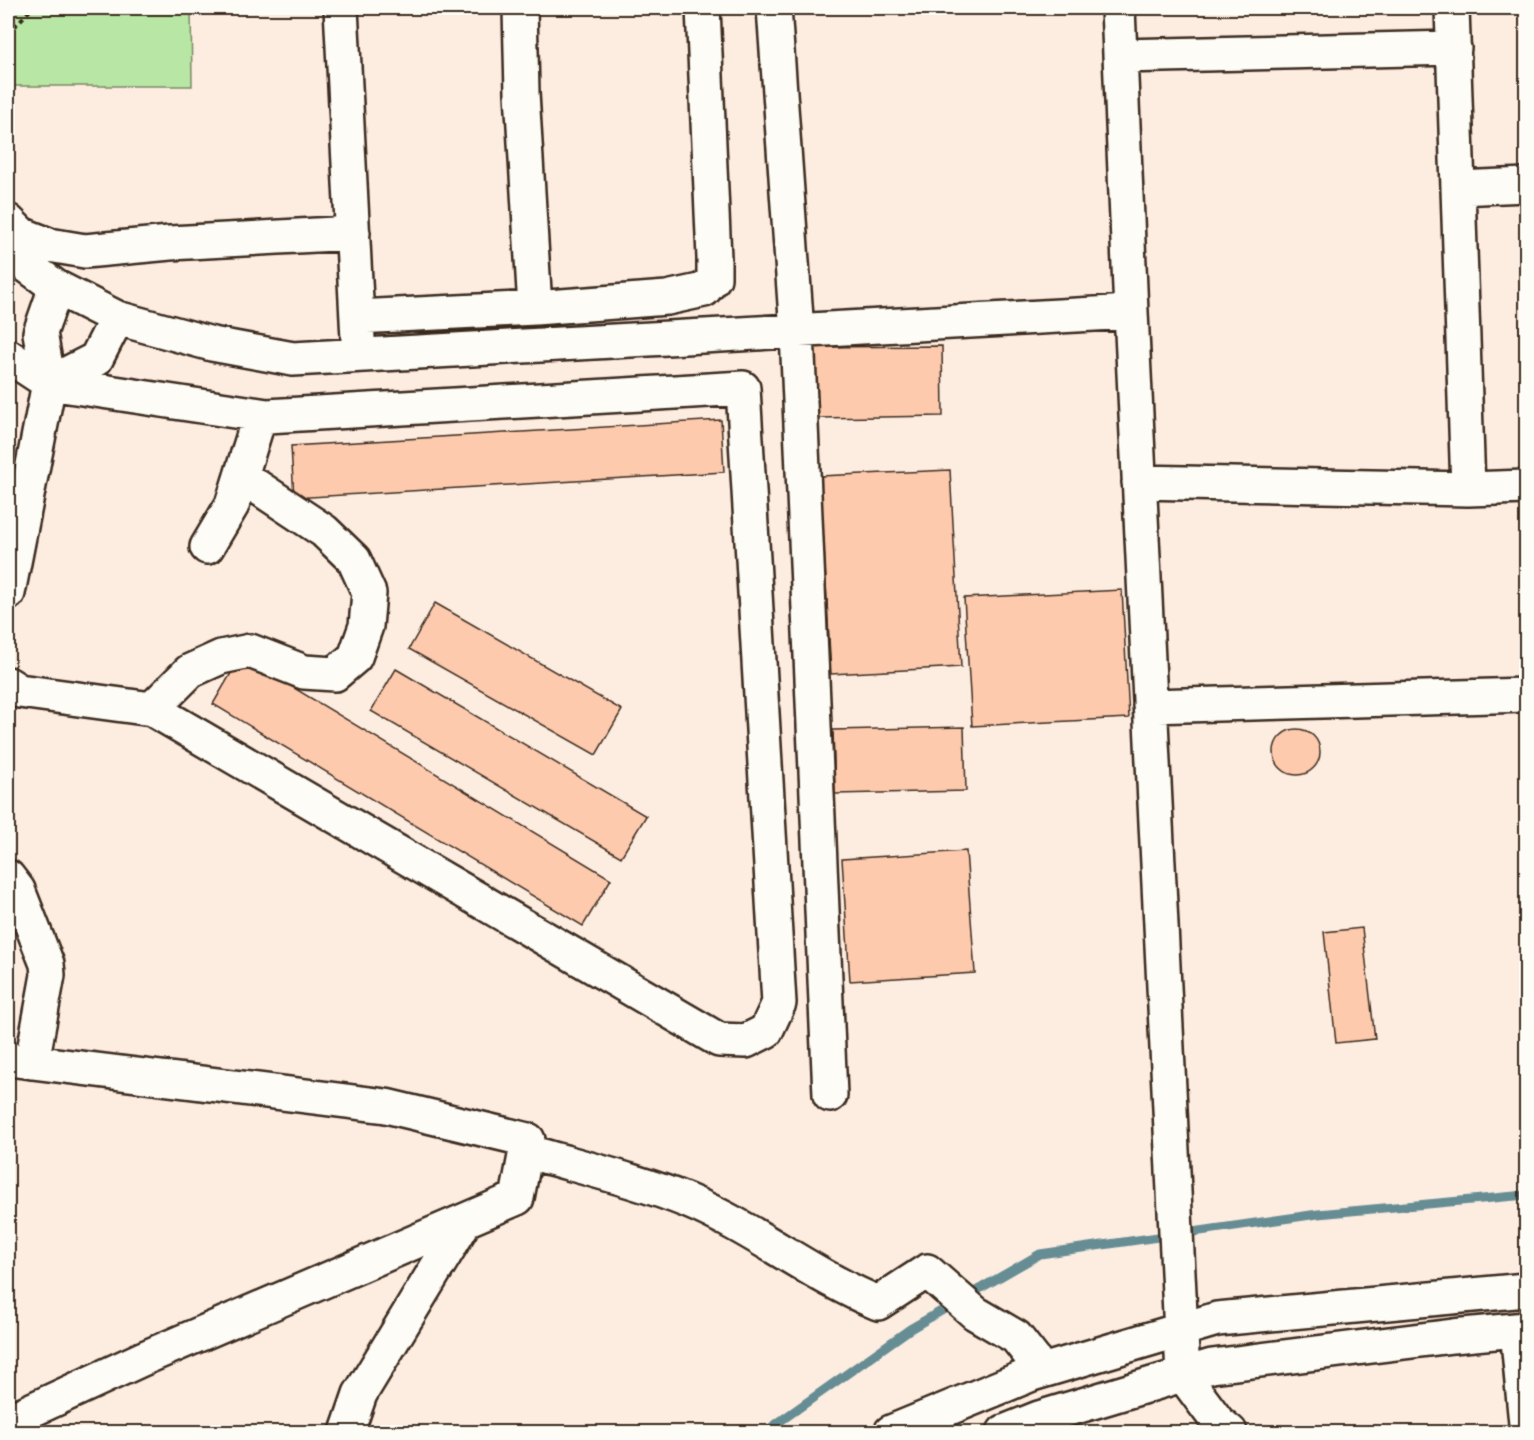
<svg xmlns="http://www.w3.org/2000/svg" width="1534" height="1440" viewBox="0 0 1534 1440" font-family="'Shantell Sans',sans-serif">
	<style>
		.green { fill: #b8e6a4; stroke: #7a8861; stroke-width: 1.5 }
		.lines { fill: none; stroke-linecap: round; stroke-linejoin: round }
		.stream { stroke: #668d94; stroke-width: 9 }
		.building { fill: #fdcaad; stroke: #3b2a1e; stroke-width: 1.5 }
		.minor-casing { stroke: #3b2a1e; stroke-width: 38 }
		.path { stroke: #3b2a1e; stroke-width: 4; stroke-dasharray: 4.5 4.5; stroke-linecap: butt }
		.minor { stroke: #fdfcf7; stroke-width: 33 }
	</style>
	<rect width="100%" height="100%" fill="#fdede1"/>
	<filter id="ink" filterUnits="userSpaceOnUse"><feTurbulence type="fractalNoise" baseFrequency=".0167" numOctaves="2"/><feDisplacementMap in="SourceGraphic" scale="12" xChannelSelector="R" yChannelSelector="G"/><feConvolveMatrix kernelMatrix="1 2 1 2 8 2 1 2 1" color-interpolation-filters="sRGB"/></filter>
	<g filter="url(#ink)">
		<path class="green" d="M12 8H191L192 86H8V12Z"/>
		<g class="lines">
			<path class="stream" d="M765 1432 910 1329 1040 1254 1318 1214 1526 1195"/>
		</g>
		<path class="building" d="M942 346 943 416 816 418 815 347Z
			M721 420 724 472 294 498 291 446Z
			M950 470 961 667 831 674 820 476Z
			M1122 590 1129 718 972 726 964 598Z
			M435 603 622 710 596 755 409 649Z
			M241 656 611 879 583 926 213 704Z
			M396 669 646 816 621 857 371 711Z
			M964 727 966 791 835 794 833 730Z
			M1274 752a23 23 0 1 1 46 0a23 23 0 1 1-46 0Z
			M966 851 975 973 850 981 842 859Z
			M1362 928 1375 1039 1336 1043 1324 932Z"/>
		<g class="lines">
			<g class="minor-casing">
				<path id="minor" d="M341 8 358 339
					M520 8 522 93 535 308
					M774 8 797 332 830 1095
					M1118 8 1131 312 1183 1375 1218 1422 1230 1432
					M1452 8 1468 489
					M1121 56 1454 48
					M1458 188 1526 185
					M8 221 21 234 49 245 85 251 170 243 353 233
					M8 252 56 287 117 318 212 344 293 359 1131 312
					M357 317 535 308 667 298 704 290 714 278V258L703 8
					M8 356 49 383 267 416 743 388 779 1003 766 1031 746 1041 719 1040 152 709 19 691 8 684
					M49 383 96 359 117 318
					M1139 482 1468 489 1526 487
					M207 547 232 505 260 415
					M8 593 49 383 40 333 56 287
					M1150 706 1526 695
					M152 709 190 671 221 657 250 651 304 672 335 674 355 657 366 626 369 593 354 560 324 531 241 476
					M8 877 18 890 47 964 48 975 32 1062
					M8 1059 386 1106 528 1140 517 1198 142 1359 8 1421
					M526 1151C580 1167 636 1180 688 1201 755 1229 812 1276 878 1303L927 1271 975 1313 1016 1337 1042 1370
					M1517 1330 1526 1424
					M347 1432 360 1394 465 1221
					M891 1432 1032 1374 1217 1319 1526 1290
					M1004 1432 1039 1418 1212 1366 1453 1336 1526 1329"/>
			</g>
			<path class="path" d="M8 33 32 8"/>
			<use href="#minor" class="minor"/>
		</g>
	</g>
	<rect width="1534" height="1440" fill="none" stroke="#fdfcf7" stroke-width="30"/>
	<rect x="15" y="15" width="1504" height="1410" fill="none" stroke="#3b2a1e" stroke-width="2" filter="url(#ink)"/>
</svg>
